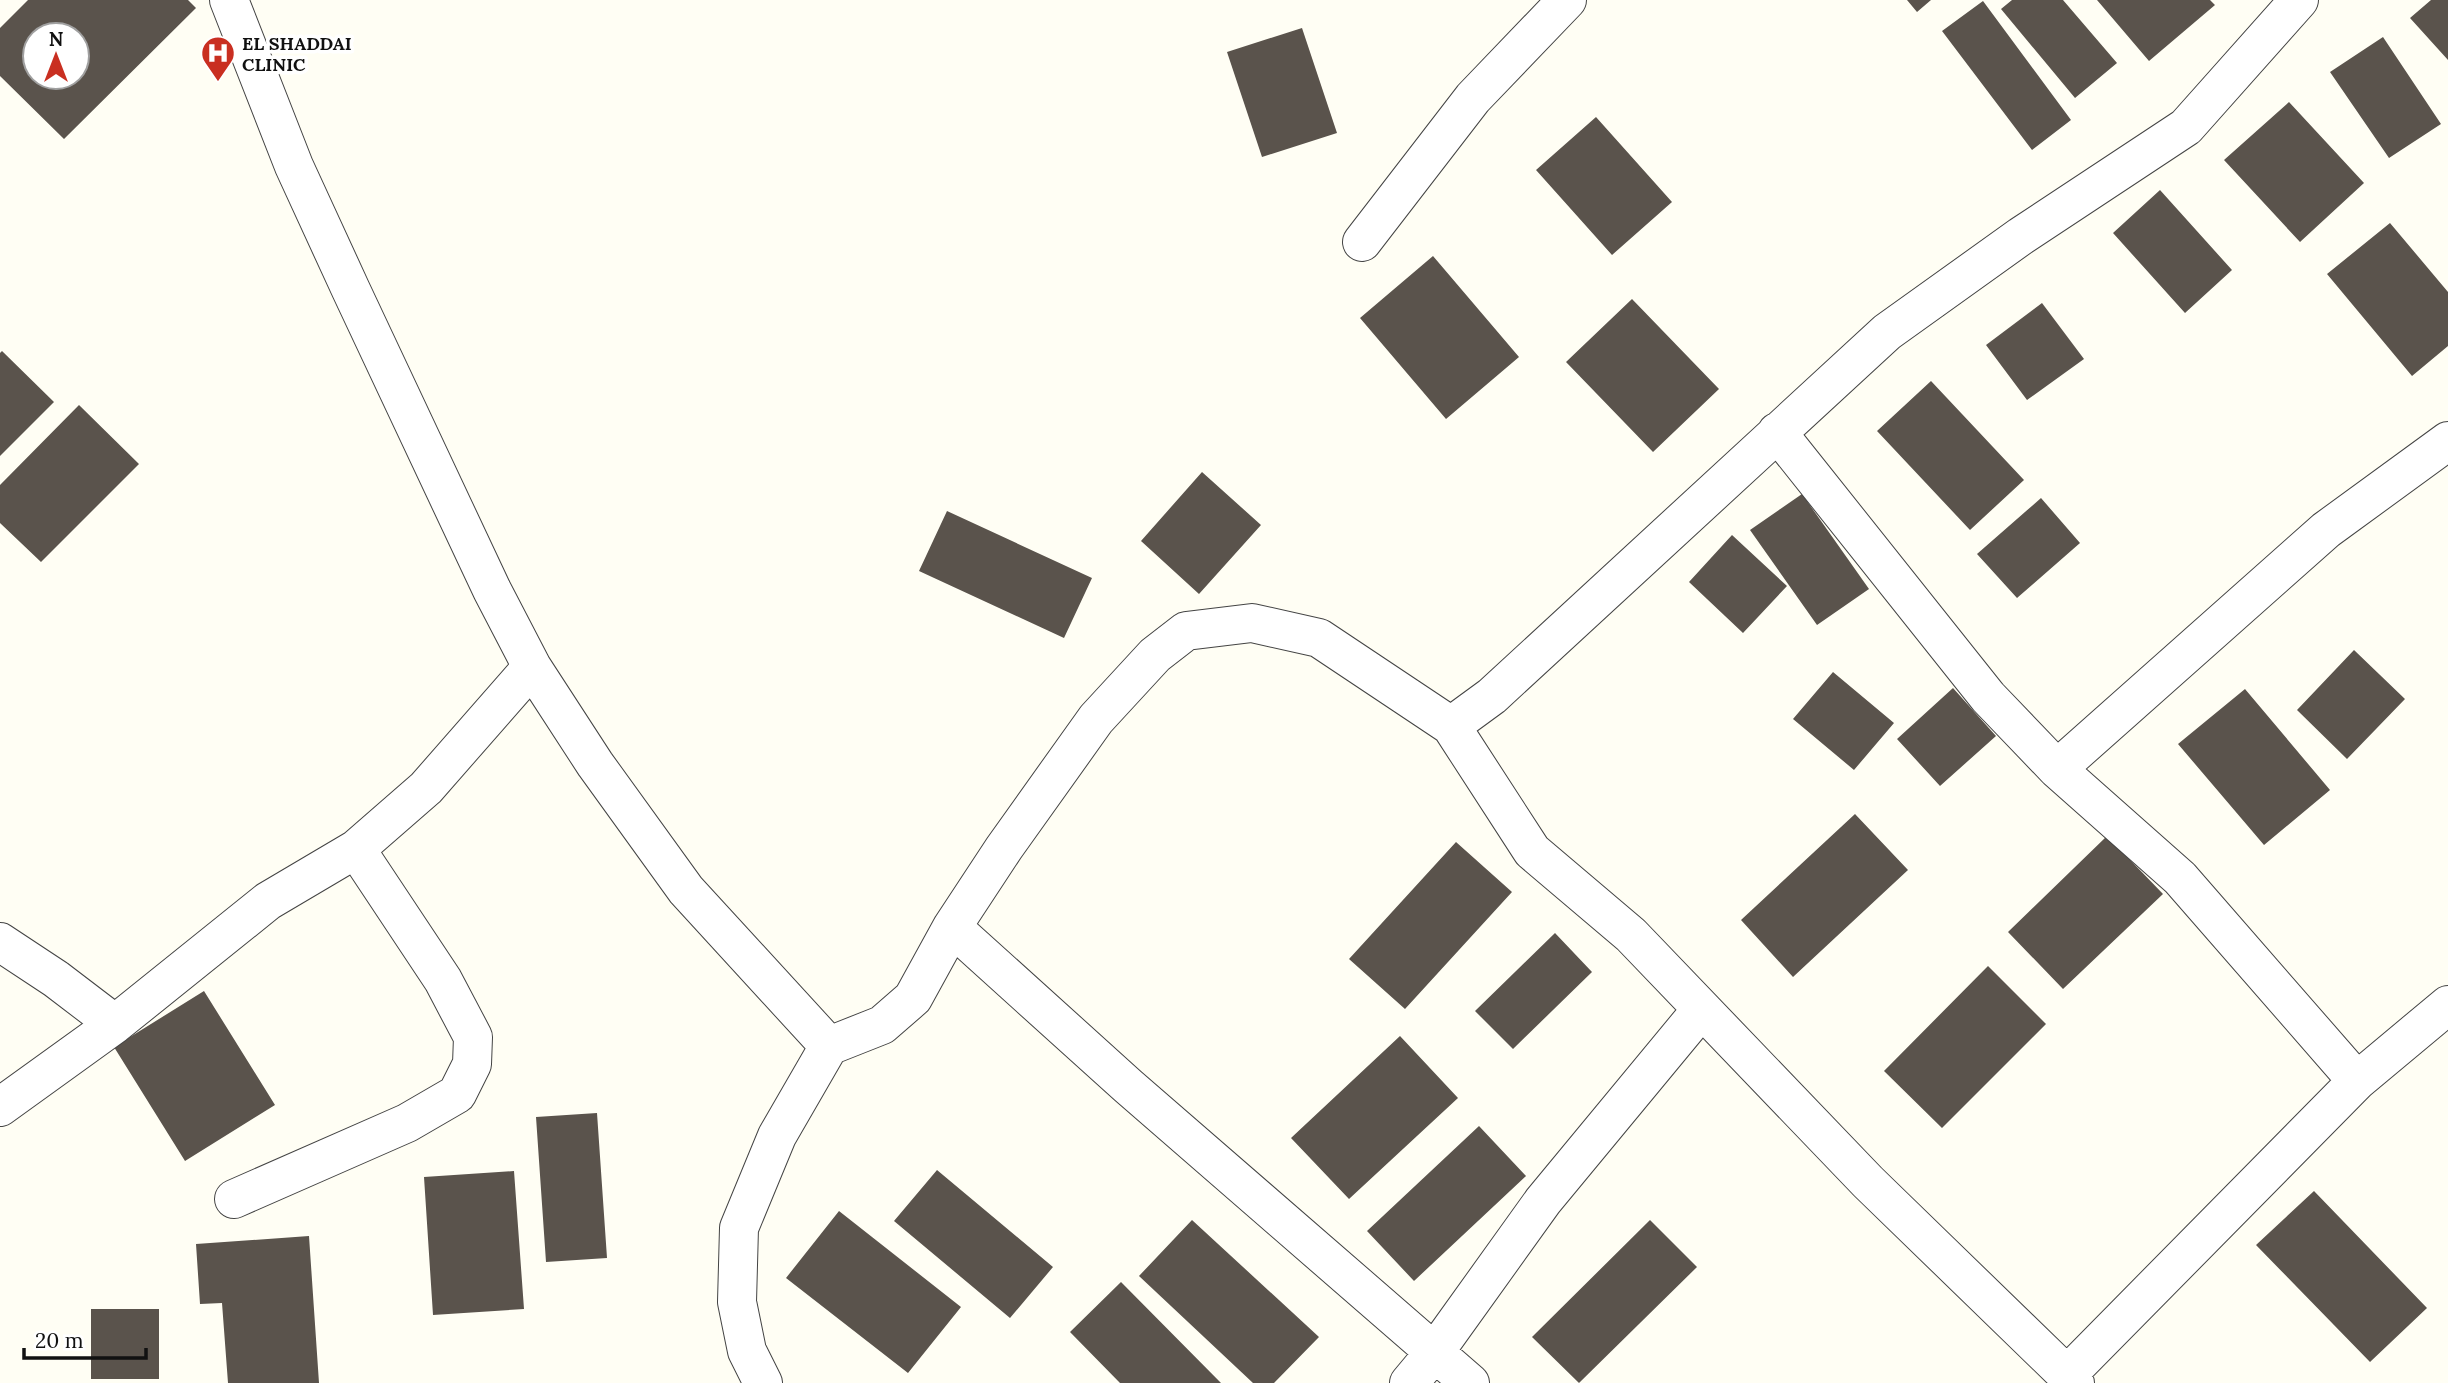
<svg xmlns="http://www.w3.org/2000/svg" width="2448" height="1383" viewBox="0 0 2448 1383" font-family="Lora,serif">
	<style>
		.building { fill: #5a534c; fill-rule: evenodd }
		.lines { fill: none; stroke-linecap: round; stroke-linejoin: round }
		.minor-casing { stroke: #444; stroke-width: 40 }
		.minor { stroke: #fff; stroke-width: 38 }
		.labels { text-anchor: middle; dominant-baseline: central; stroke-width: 7; stroke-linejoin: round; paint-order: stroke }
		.poi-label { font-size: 18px; font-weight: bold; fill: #111; stroke: #fff; text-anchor: start }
	</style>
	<rect width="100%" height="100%" fill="#fffef4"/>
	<path class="building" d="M28 0H188L196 8 64 139 0 76V28ZM35 35H77V77H35Z
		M1907 0H1931L1917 12Z
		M2012 0H2063L2117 63 2075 98 2001 9Z
		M2097 0H2210L2215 5 2149 61Z
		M2431 0H2448V60L2410 18Z
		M1983 1 2071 120 2032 150 1942 31Z
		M1302 28 1337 133 1262 157 1227 52Z
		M2383 37 2441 124 2389 158 2330 72Z
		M2289 102 2364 183 2300 242 2224 160Z
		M1596 117 1672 202 1612 255 1536 170Z
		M2160 190 2232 270 2185 313 2113 233Z
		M2390 223 2448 292V346L2412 376 2327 274Z
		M1433 256 1519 357 1446 419 1360 318Z
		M1632 299 1719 389 1653 452 1566 362Z
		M2042 303 2084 359 2027 400 1986 345Z
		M2 351 54 402 0 456V353Z
		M1931 381 2024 480 1970 530 1877 431Z
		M79 405 139 464 41 562 0 523V485Z
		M1202 472 1261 525 1199 594 1141 541Z
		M1802 494 1869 589 1817 625 1750 530Z
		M2041 498 2080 543 2017 598 1977 554Z
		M947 511 1092 578 1064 638 919 571Z
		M1732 535 1787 586 1743 633 1689 582Z
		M2354 650 2405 699 2347 759 2297 710Z
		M1833 672 1894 723 1854 770 1793 719Z
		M1953 688 1996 736 1940 786 1897 739Z
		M2245 689 2330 790 2264 845 2178 744Z
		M1855 814 1908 870 1793 977 1741 920Z
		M2107 836 2163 894 2063 989 2008 932Z
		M1456 842 1512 892 1405 1009 1349 959Z
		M1555 933 1592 972 1513 1049 1475 1011Z
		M1988 966 2046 1024 1942 1128 1884 1071Z
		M204 991 275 1105 185 1161 114 1047Z
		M1400 1036 1458 1098 1349 1199 1291 1138Z
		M597 1113 607 1258 546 1262 536 1117Z
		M1479 1126 1526 1176 1414 1281 1367 1231Z
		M937 1170 1053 1267 1010 1318 894 1221Z
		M514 1171 524 1309 433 1315 424 1177Z
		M2314 1191 2427 1308 2370 1362 2256 1245Z
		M839 1211 961 1307 908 1373 786 1278Z
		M1192 1220 1319 1337 1274 1383H1253L1139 1276Z
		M1650 1220 1697 1267 1579 1383 1532 1337Z
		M309 1236 319 1383H228L222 1303 200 1304 196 1244Z
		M1121 1282 1221 1383H1120L1070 1332Z
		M91 1309H159V1379H91Z"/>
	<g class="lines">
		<g class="minor-casing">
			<path id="minor" d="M229 0 294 166 351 290 492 590 532 667 595 764 686 890 829 1046 777 1136 739 1228 737 1302 747 1351 763 1383
				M1362 242 1473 98 1567 0
				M1777 432 1988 697 2057 769 2180 878 2357 1081
				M1451 726 1492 696 1887 332 2021 236 2186 127 2299 0
				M2057 769 2326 530 2448 441
				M952 927 1128 1086 1470 1383
				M0 942 56 979 115 1024
				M829 1046 882 1025 913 998 952 927 1004 848 1096 719 1155 655 1186 631 1252 623 1319 638 1451 726 1532 851 1631 935 1868 1182 2075 1383
				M0 1107 115 1024 268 901 356 849 426 788 532 667
				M234 1199 407 1123 457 1094 472 1064 473 1037 443 980 356 849
				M2067 1375 2357 1081 2448 1005
				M1409 1383 1434 1353 1543 1201 1701 1010"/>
		</g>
		<use href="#minor" class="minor"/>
	</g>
	<defs>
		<g id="hospital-pin" transform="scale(1.75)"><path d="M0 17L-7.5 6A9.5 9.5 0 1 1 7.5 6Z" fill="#c92f21" stroke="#fff"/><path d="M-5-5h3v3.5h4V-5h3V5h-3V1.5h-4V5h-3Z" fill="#fff"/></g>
	</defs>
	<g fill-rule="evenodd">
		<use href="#hospital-pin" x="218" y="53"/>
	</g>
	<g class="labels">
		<g class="poi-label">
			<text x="242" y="43">EL SHADDAI<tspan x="242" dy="21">CLINIC</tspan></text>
		</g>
	</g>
	<g transform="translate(56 56)"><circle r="33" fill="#ffffff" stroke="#a0a0a0" stroke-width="2"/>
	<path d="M0-5L12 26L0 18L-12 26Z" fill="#c92f21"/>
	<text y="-10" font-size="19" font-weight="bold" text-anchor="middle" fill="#111111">N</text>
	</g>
	<path d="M24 1348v10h122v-10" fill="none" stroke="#111111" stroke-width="3.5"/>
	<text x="35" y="1348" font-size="21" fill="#111111" stroke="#ffffff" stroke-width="5" paint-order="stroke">20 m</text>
</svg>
